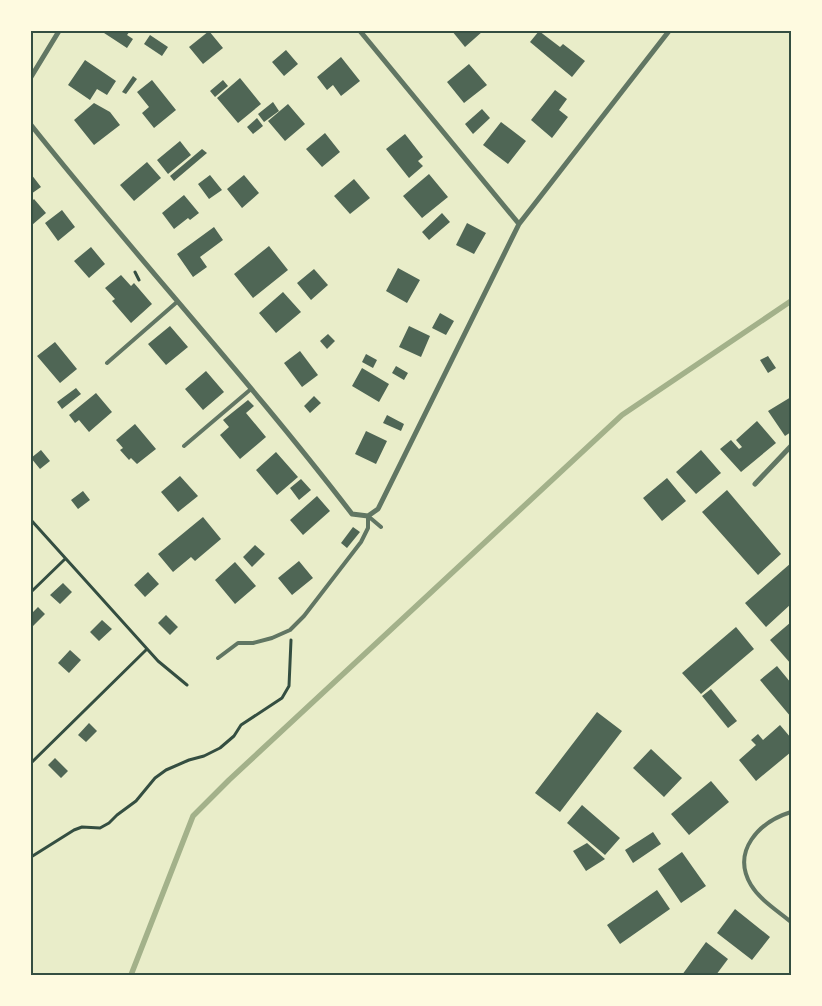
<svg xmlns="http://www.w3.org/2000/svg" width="822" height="1006" viewBox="0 0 822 1006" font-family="Figtree,sans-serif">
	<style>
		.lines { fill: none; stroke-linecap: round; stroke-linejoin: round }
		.stream { stroke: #a3b18a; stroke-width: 5.5 }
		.building { fill: #4f6655 }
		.path { stroke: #344e41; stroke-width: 3 }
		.service { stroke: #617663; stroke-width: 4 }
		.minor { stroke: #617663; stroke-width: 5 }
		.neatline { fill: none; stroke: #344e41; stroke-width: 2 }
	</style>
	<rect width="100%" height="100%" fill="#e9edc9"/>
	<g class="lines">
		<path class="stream" d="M131 975 193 816 229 780 622 415 791 301"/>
	</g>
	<path class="building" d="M101 31H130L127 35 133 39 127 48Z
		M209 31 223 48 203 64 189 47Z
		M452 31H483L465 47Z
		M539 31 560 47 563 44 585 61 572 77 530 42Z
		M150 35 168 47 162 56 144 44Z
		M286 50 298 64 284 76 272 62Z
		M341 57 360 81 341 96 333 85 327 90 317 77Z
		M85 60 116 81 107 95 97 89 90 100 68 85Z
		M469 64 487 85 464 103 447 82Z
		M133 76 137 79 126 94 122 92Z
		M240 78 261 104 238 123 217 98Z
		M152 80 176 110 154 128 142 113 149 107 137 92Z
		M223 80 228 86 215 97 210 91Z
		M555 90 567 99 559 110 568 117 552 138 531 120Z
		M273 102 279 111 264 122 258 114Z
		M94 103 110 112 120 125 94 145 74 120Z
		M288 104 305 124 285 141 268 121Z
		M482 109 490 118 473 134 465 124Z
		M257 118 263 126 253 134 247 127Z
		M501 122 526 141 508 164 483 145Z
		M325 133 340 152 322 167 306 149Z
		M405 134 423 157 418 161 423 166 409 178 386 149Z
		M180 141 191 155 168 174 157 160Z
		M202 149 207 153 174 181 170 176Z
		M147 162 161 178 134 201 120 185Z
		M31 174 41 187 31 194Z
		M429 174 448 197 422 218 403 196Z
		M210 175 222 190 209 199 198 184Z
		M244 175 259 193 242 208 227 189Z
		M354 179 370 198 350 214 334 196Z
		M184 195 199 213 190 220 188 218 174 229 162 213Z
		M34 199 46 213 32 225 31 202Z
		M62 210 75 227 58 241 45 223Z
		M442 213 450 222 429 240 422 232Z
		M467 223 486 233 474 254 456 245Z
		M214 227 223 240 200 257 207 267 193 277 177 254Z
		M269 246 288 270 253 298 234 274Z
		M91 247 105 264 89 278 74 261Z
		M398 268 420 280 407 303 386 291Z
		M314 269 328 285 311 300 297 283Z
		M121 275 131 286 134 283 152 304 131 323 112 301 115 299 105 288Z
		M283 292 301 312 276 333 259 313Z
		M440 313 454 321 446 335 432 328Z
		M170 326 188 347 166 365 148 344Z
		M409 326 430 336 421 357 399 347Z
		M328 334 335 341 327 349 320 341Z
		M55 342 77 369 60 383 37 356Z
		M300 351 318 375 302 387 284 363Z
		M366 354 377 360 373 368 362 362Z
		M768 356 776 368 768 373 760 360Z
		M396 366 408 373 404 380 392 373Z
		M362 368 389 384 379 402 352 386Z
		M206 371 224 392 203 410 185 389Z
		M76 388 81 394 62 409 57 402Z
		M96 393 112 412 89 432 79 420 75 423 69 415Z
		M314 396 321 403 310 413 304 406Z
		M791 397V432L785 436 768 411Z
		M248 400 254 406 246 413 266 437 240 459 220 435 229 427 223 420Z
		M387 415 404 424 401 431 383 423Z
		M757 421 776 443 741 472 720 449 731 440 739 449 742 447 736 440Z
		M135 424 156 449 137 464 131 458 129 460 120 450 123 448 116 440Z
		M366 431 387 441 376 464 355 454Z
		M41 450 50 461 40 469 31 458Z
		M701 450 721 473 696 494 676 472Z
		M276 452 298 477 277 495 256 470Z
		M180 476 198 496 178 512 161 492Z
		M667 478 686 501 662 521 643 498Z
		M301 479 311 490 299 500 290 488Z
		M727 490 781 554 758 575 702 512Z
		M83 491 90 500 78 509 71 500Z
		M317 496 330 511 303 535 290 520Z
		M203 517 221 539 195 561 191 557 173 572 158 554Z
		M353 527 360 532 347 548 341 543Z
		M255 545 265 554 252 567 243 557Z
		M299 561 313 578 292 595 278 578Z
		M235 562 256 586 235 604 215 580Z
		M791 563V604L766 627 745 603Z
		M148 572 159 584 145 597 134 585Z
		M63 583 72 592 60 604 50 595Z
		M38 607 45 614 31 628V614Z
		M166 615 178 627 170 635 158 623Z
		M102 620 112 629 99 641 90 632Z
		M791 622V664L770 640Z
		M736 627 754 649 701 694 682 673Z
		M70 650 81 660 69 673 58 663Z
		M777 666 791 683V717L760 680Z
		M711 689 737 721 728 728 702 696Z
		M597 712 622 731 560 812 535 793Z
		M89 723 97 731 86 742 78 735Z
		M780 725 791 738V752L756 781 739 760 756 745 751 740 758 734 763 740Z
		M651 749 682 778 664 797 633 768Z
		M55 758 68 771 61 778 48 765Z
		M711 781 729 802 689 835 671 814Z
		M582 805 620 838 605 855 567 823Z
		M653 832 661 844 633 863 625 850Z
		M587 843 605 859 586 871 573 851Z
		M682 852 706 886 681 903 658 869Z
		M657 890 670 909 620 944 607 925Z
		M735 909 770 937 752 960 717 933Z
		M706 942 728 959 716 975H682Z"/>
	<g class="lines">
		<path class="path" d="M135 272 139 280
			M31 520 158 661 187 685
			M31 592 65 559
			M31 763 147 649
			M31 857 74 830 82 827 100 828 109 823 117 815 136 801 155 778 166 770 189 760 204 756 220 748 234 736 241 725 282 698 289 686 291 640"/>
		<path class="service" d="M107 363 177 302
			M184 446 251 389
			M368 516 381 527
			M218 658 238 643H253L272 638 290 630 304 616 361 542 368 528V516
			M791 812C759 822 731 851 751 885 760 900 778 911 791 922"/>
		<path class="minor" d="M360 31 519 224
			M31 77 59 31
			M31 125C136 257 250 381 352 514L368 516 378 509 519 224 669 31
			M755 484 791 446"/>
	</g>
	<rect width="822" height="1006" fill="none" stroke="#fefae0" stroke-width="65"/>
	<rect x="32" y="32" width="758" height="942" class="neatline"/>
</svg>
